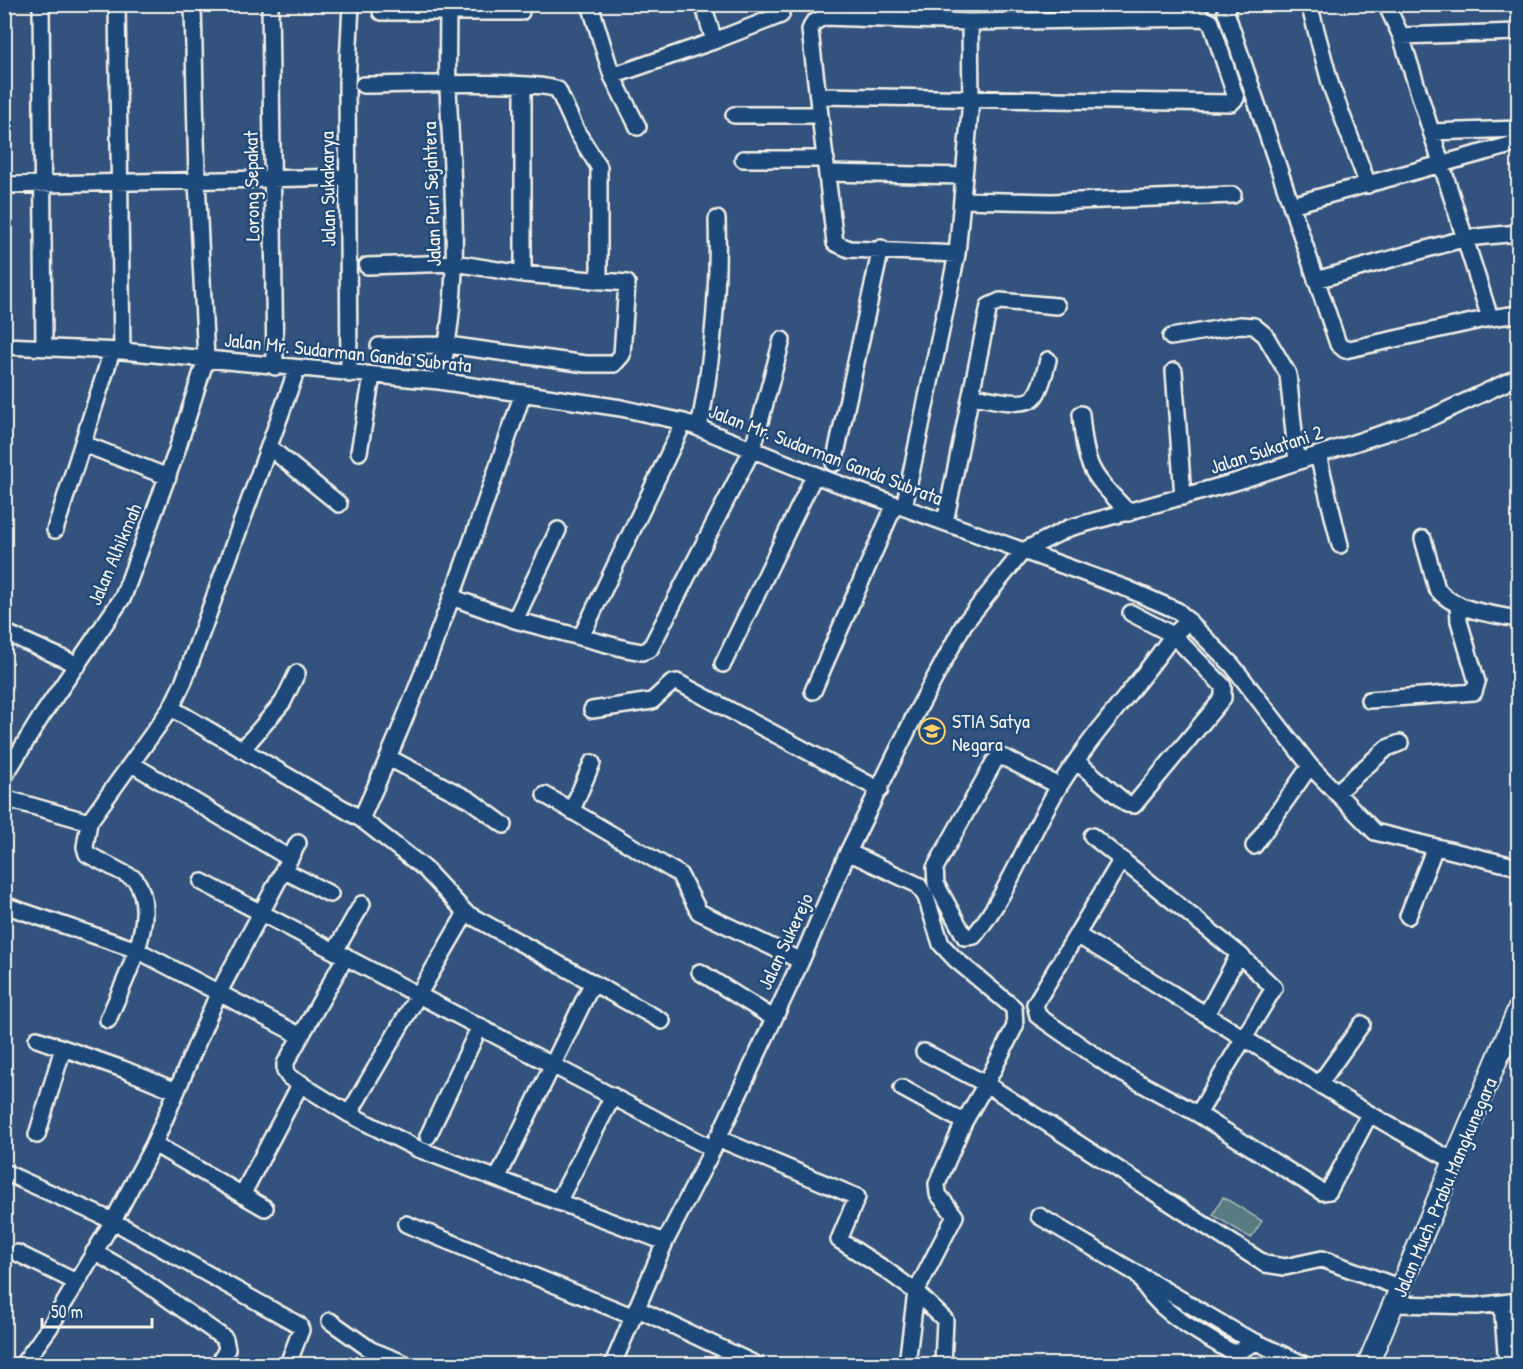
<svg xmlns="http://www.w3.org/2000/svg" width="1523" height="1369" viewBox="0 0 1523 1369" font-family="'Patrick Hand',sans-serif">
	<style>
		.green { fill: #597b80; stroke: #a6b6b4; stroke-width: 1.5 }
		.lines { fill: none; stroke-linecap: round; stroke-linejoin: round }
		.minor-casing { stroke: #f4f1e8; stroke-width: 20 }
		.major-casing { stroke: #f4f1e8; stroke-width: 24 }
		.minor { stroke: #1f4a7a; stroke-width: 15 }
		.major { stroke: #1f4a7a; stroke-width: 20 }
		.labels { text-anchor: middle; dominant-baseline: central; stroke-width: 5; stroke-linejoin: round; paint-order: stroke }
		.street-label { font-size: 20px; fill: #f4f1e8; stroke: #1f4a7a }
		.poi-label { font-size: 20px; fill: #f4f1e8; stroke: #1f4a7a; text-anchor: start }
	</style>
	<rect width="100%" height="100%" fill="#33537e"/>
	<filter id="ink" filterUnits="userSpaceOnUse"><feTurbulence type="fractalNoise" baseFrequency=".0167" numOctaves="2"/><feDisplacementMap in="SourceGraphic" scale="12" xChannelSelector="R" yChannelSelector="G"/><feConvolveMatrix kernelMatrix="1 2 1 2 8 2 1 2 1" color-interpolation-filters="sRGB"/></filter>
	<g filter="url(#ink)">
		<path class="green" d="M1223 1197 1262 1221 1251 1238 1213 1215Z"/>
		<g class="lines">
			<g class="minor-casing">
				<path id="minor" d="M41 4 44 348
					M117 4 122 351
					M270 4 275 367
					M590 4 612 76 638 127
					M703 4 714 41
					M1229 4 1226 12 1338 344 1345 350 1490 318 1401 36 1386 4
					M1309 4 1331 86 1368 185
					M381 12H521
					M1401 36 1518 32
					M612 76 714 41 781 15
					M363 85C394 85 540 79 558 90L577 132 599 167V281
					M819 96 1231 103 1236 98 1211 22 1203 18 970 22 824 17 813 23 810 30 835 243 849 249 957 254
					M734 115H820
					M1431 132 1518 129
					M743 159H826
					M828 173 964 176
					M4 185 348 177
					M962 200 1051 202 1233 195
					M1291 205 1518 143
					M367 266 455 263 523 274 627 283 622 355 614 364H586L448 345 379 346
					M523 274V85
					M1316 280 1466 238 1518 233
					M1490 318 1518 314
					M1171 337 1240 325 1254 326 1265 335 1288 374 1297 462
					M4 346 122 351 439 381 621 408 684 422 828 480 1128 589 1178 611 1232 665 1310 766 1375 832 1518 867
					M1174 371 1183 497
					M349 374 347 84 351 4
					M439 381C464 285 452 185 448 87 447 59 448 32 448 4
					M971 395C985 398 1026 409 1035 396 1042 387 1045 371 1048 360
					M1081 414C1086 471 1091 473 1129 513
					M699 428C713 358 719 290 717 219
					M84 444 168 477
					M269 447 339 504
					M359 452 372 376
					M1318 455 1340 545
					M834 463 881 248
					M904 507 957 254 971 100 970 22
					M945 522 989 306 1000 301 1057 306
					M55 530 112 351
					M1423 539 1437 589C1454 611 1492 614 1518 619
					M454 598 515 620 626 649 642 652 650 649 753 448 782 340
					M515 620 558 530
					M4 632 78 665
					M581 637 684 422
					M723 664 815 474
					M813 691 895 504
					M1369 700 1474 692 1477 682 1459 621 1458 604
					M171 708 361 819 424 868 466 913 662 1021
					M592 710 652 701 672 683 677 682 880 790
					M242 750 283 702 297 673
					M389 758 470 800 504 825
					M1076 761 1127 804 1134 805 1223 698V686L1173 635 1131 613
					M132 764 289 858
					M4 777 41 717 123 597 176 453 206 359 197 181 193 4
					M1059 786 1005 758 999 757 994 762 935 868 936 884 965 937 974 936C1010 891 1029 834 1060 785 1093 732 1137 687 1173 635L1189 621
					M1336 793 1387 748 1400 743
					M545 795 679 874 699 912 801 961
					M4 798 89 822
					M572 810 592 763
					M361 819C425 680 474 537 523 393
					M1092 836 1239 954 1274 988 1198 1114
					M1254 846 1310 766
					M848 852 918 885 926 897 941 944 955 959 1014 1008 1015 1026 986 1084 1265 1264 1285 1267 1322 1259 1401 1288
					M1122 859 1035 1004 1038 1016 1114 1069 1198 1114 1322 1192 1329 1191 1369 1115
					M283 870 330 894
					M202 882 713 1149
					M4 905 137 950 301 1036
					M1408 916 1435 847
					M1077 935C1202 1011 1325 1092 1454 1161
					M335 951 362 904
					M346 956 285 1064V1071L289 1077 349 1114 418 1149 665 1242
					M700 972 773 1018
					M1207 1013 1239 954
					M108 1020C122 984 162 916 135 879L87 854 85 847 89 822 171 708 184 681 297 369
					M37 1039 123 1069 176 1091
					M1320 1083 1362 1024
					M902 1088 964 1122
					M349 1114 466 913
					M37 1135 63 1048
					M428 1136 480 1026
					M717 1138 857 1197 839 1240 886 1270 916 1292 945 1320 943 1364
					M154 1144 265 1208
					M4 1172 113 1221 299 1325 301 1330 288 1364
					M497 1179 592 984
					M242 1195 301 1083
					M558 1202 613 1096
					M1039 1216 1243 1336 1303 1364
					M406 1224 634 1317
					M94 1252 133 1274 225 1339 227 1349 219 1364
					M17 1253 76 1282
					M1140 1278C1159 1314 1198 1331 1231 1352L1239 1351 1256 1342
					M1394 1304 1477 1306 1518 1301
					M1502 1304 1507 1364
					M638 1309 755 1364
					M330 1321 371 1350 406 1364
					M23 1364 50 1327 113 1221 154 1144 218 994 298 843
					M613 1364 665 1242 713 1149 801 961 848 852 917 711 964 624 1023 551 1069 528 1235 482 1430 418 1518 377
					M907 1364 916 1292 955 1216 938 1194 937 1184 964 1122 986 1084 924 1052"/>
			</g>
			<g class="major-casing">
				<path id="major" d="M1368 1364 1518 1010"/>
			</g>
			<use href="#minor" class="minor"/>
			<use href="#major" class="major"/>
		</g>
	</g>
	<defs>
		<g id="university-ring" transform="scale(1.35)"><circle r="9.5" fill="#1f4a7a" stroke="#ffd166" stroke-width="1.5"/><path d="M0-5L7-2L0 1L-7-2ZM-4 1L0 2.5L4 1V4Q0 6-4 4Z" fill="#ffd166"/></g>
	</defs>
	<g fill-rule="evenodd">
		<use href="#university-ring" x="932" y="731"/>
	</g>
	<g class="labels">
		<g class="street-label">
			<text transform="translate(251 186) rotate(-91)">Lorong Sepakat</text>
			<text transform="translate(327 189) rotate(-91)">Jalan Sukakarya</text>
			<text transform="translate(431 194) rotate(-92)">Jalan Puri Sejahtera</text>
			<text transform="translate(348 352) rotate(6)">Jalan Mr. Sudarman Ganda Subrata</text>
			<text transform="translate(1266 449) rotate(-18)">Jalan Sukatani 2</text>
			<text transform="translate(826 454) rotate(21)">Jalan Mr. Sudarman Ganda Subrata</text>
			<text transform="translate(114 554) rotate(-67)">Jalan Alhikmah</text>
			<text transform="translate(785 941) rotate(-65)">Jalan Sukerejo</text>
			<text transform="translate(1444 1187) rotate(-67)">Jalan Much. Prabu Mangkunegara</text>
		</g>
		<g class="poi-label">
			<text x="952" y="720">STIA Satya<tspan x="952" dy="23">Negara</tspan></text>
		</g>
	</g>
	<rect width="1523" height="1369" fill="none" stroke="#1f4a7a" stroke-width="24"/>
	<rect x="12" y="12" width="1499" height="1345" fill="none" stroke="#f4f1e8" stroke-width="2" filter="url(#ink)"/>
	<path d="M42 1318v9h110v-9" fill="none" stroke="#f4f1e8" stroke-width="3"/>
	<text x="51" y="1318" font-size="18" fill="#f4f1e8" stroke="#1f4a7a" stroke-width="4.5" paint-order="stroke">50 m</text>
</svg>
